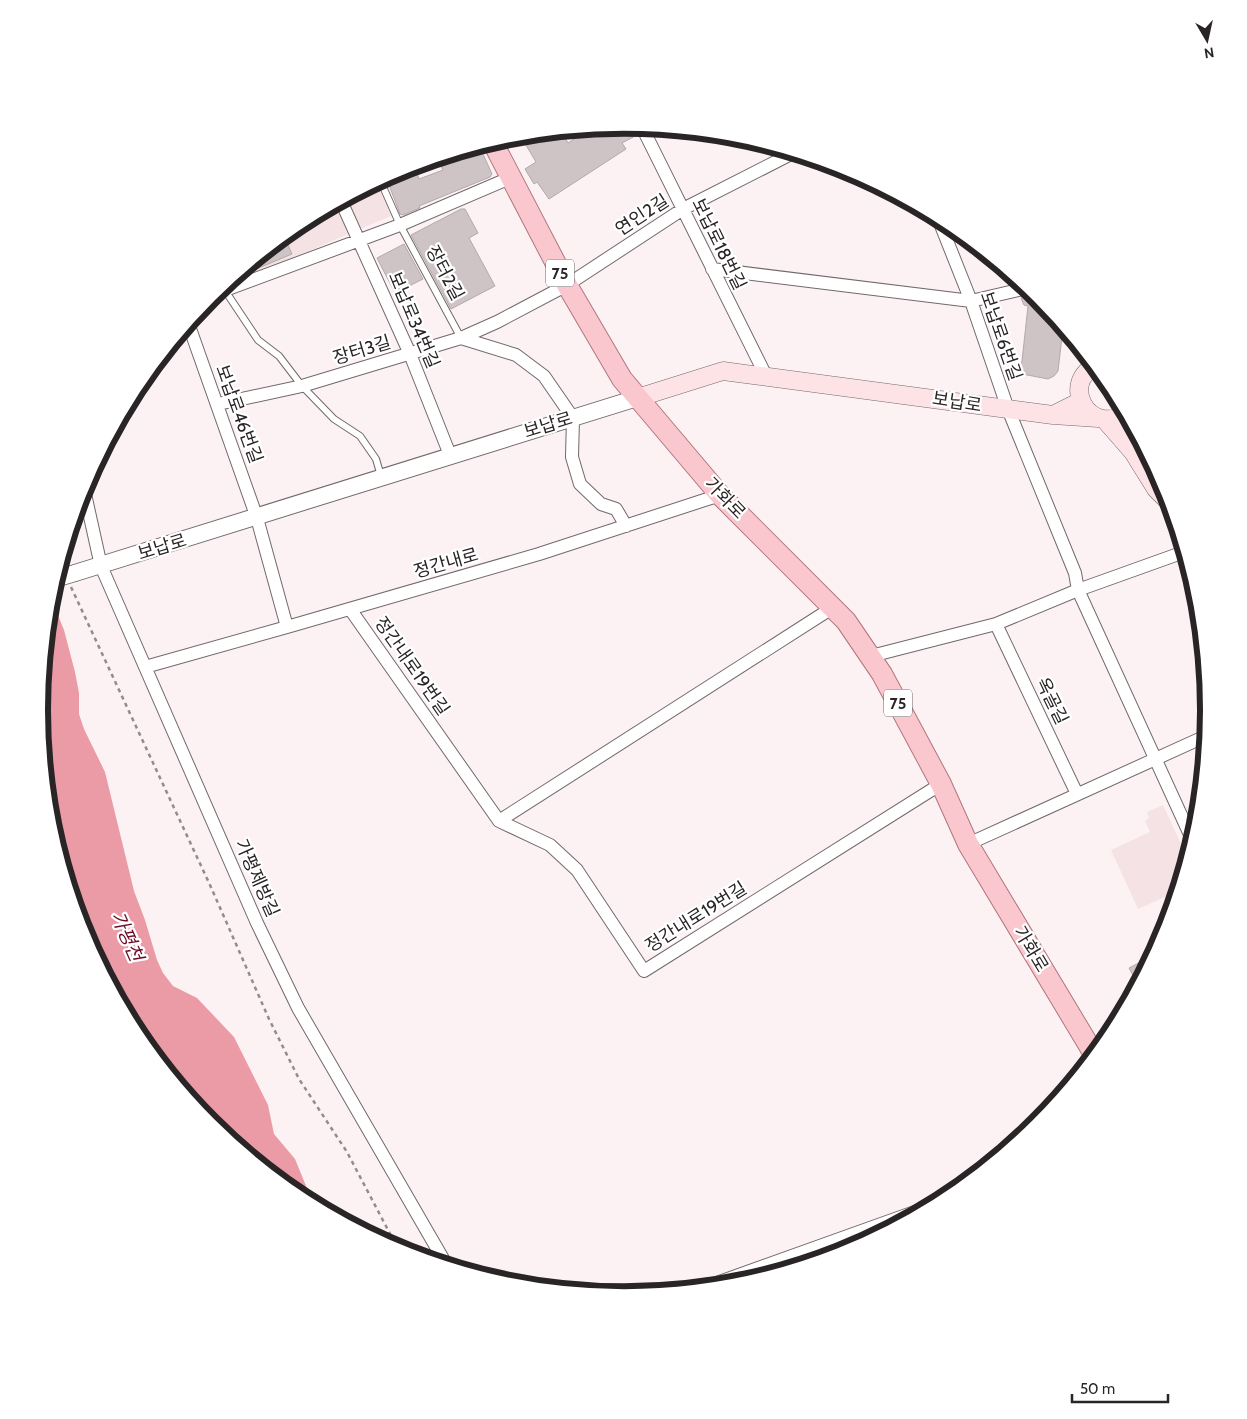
<svg xmlns="http://www.w3.org/2000/svg" width="1247" height="1419" viewBox="0 0 1247 1419" font-family="Cabin,'Noto Sans KR',sans-serif">
	<style>
		.built { fill: #f5e2e4 }
		.water { fill: #eb9ba5 }
		.building { fill: #cec4c5; stroke: #b2a9aa }
		.lines { fill: none; stroke-linecap: round; stroke-linejoin: round }
		.service-casing { stroke: #71696a; stroke-width: 8 }
		.minor-casing { stroke: #71696a; stroke-width: 14 }
		.tertiary-casing { stroke: #71696a; stroke-width: 18 }
		.secondary-casing { stroke: #71696a; stroke-width: 19 }
		.primary-casing { stroke: #b0767e; stroke-width: 22 }
		.path { stroke: #938c8d; stroke-width: 2.5; stroke-dasharray: 4 4; stroke-linecap: butt }
		.service { stroke: #fff; stroke-width: 6 }
		.minor { stroke: #fff; stroke-width: 12 }
		.tertiary { stroke: #fff; stroke-width: 16 }
		.secondary { stroke: #fde3e6; stroke-width: 18 }
		.primary { stroke: #fbc7ce; stroke-width: 20 }
		.tertiary-bridge-casing { stroke: #71696a; stroke-width: 18; stroke-linecap: butt }
		.tertiary-bridge { stroke: #fff; stroke-width: 16 }
		.labels { text-anchor: middle; dominant-baseline: central; stroke-width: 4.5; stroke-linejoin: round; paint-order: stroke }
		.shield { fill: #fff; stroke: #696667; stroke-width: 1 }
		.shield-label { font-size: 16px; font-weight: bold; fill: #292526 }
		.street-label { font-size: 18px; fill: #292526; stroke: #fff }
		.water-label { font-size: 19px; font-style: italic; fill: #6b0c29; stroke: #fff }
		.rim { fill: none; stroke: #292526; stroke-width: 6 }
	</style>
	<rect width="100%" height="100%" fill="#fcf2f3"/>
	<path class="built" d="M377 182 391 216 259 272 254 260 299 223Z
		M1163 805 1187 857 1176 892 1138 909 1111 850 1150 832 1145 821 1149 818 1147 812Z"/>
	<path class="water" d="M50 596 64 630 75 672 79 693V714L84 729 105 772 134 891 145 920 157 960 163 973 173 986 197 998 234 1037 268 1105 274 1134 295 1159 313 1203 298 1196 210 1123 137 1034 83 933 50 823 39 710Z"/>
	<path class="building" d="M624 125 634 126 637 135 622 143 626 149 549 199 537 182 534 184 525 169 536 162 520 135 561 131 568 143 591 128Z
		M479 145 492 174 490 177 419 206 420 208 403 215 400 214 386 177 414 165 419 179 443 170 437 158Z
		M461 209H465L478 233 469 238 495 286 451 309 411 235Z
		M284 236 292 254 237 277 236 275Z
		M404 244 423 279 395 293 377 258Z
		M1034 293 1063 328 1058 371 1054 376 1048 379 1017 373 1022 361 1028 306 1024 305 1021 298Z
		M1152 956 1143 973 1137 983 1129 968Z"/>
	<g class="lines">
		<g class="service-casing">
			<path id="service" d="M380 180 400 225 461 338
				M224 289 258 340 279 356 302 386 334 419 360 436 376 459 381 476"/>
		</g>
		<g class="minor-casing">
			<path id="minor" d="M642 127 766 376
				M341 201 410 354 450 455
				M938 218 971 301 1008 409 1075 573 1078 590 1192 839
				M712 269 971 301 1027 288
				M212 295 400 225 512 177
				M188 323 257 518 287 627 539 554 720 495
				M461 338 516 355 544 376 573 418 572 457 580 484 601 504 616 509 626 526
				M218 404 302 386 461 338 497 322 567 285 683 209 793 153
				M83 485 101 566 257 923 298 1008 446 1264
				M350 609 499 821 550 845 577 870 644 971 941 784
				M996 624 1077 794
				M871 656 996 624 1078 590 1184 552
				M145 667 287 627
				M499 821 832 608
				M968 844 1206 736
				M708 1286 923 1209"/>
		</g>
		<g class="tertiary-casing">
			<path id="tertiary" d="M75 573 637 398"/>
		</g>
		<g class="secondary-casing">
			<path id="secondary" d="M1095 366C1060 384 1089 436 1125 414
				M637 398 723 371 1053 415
				M1081 401 1053 415 1098 418
				M1105 420 1133 452 1156 489 1168 501"/>
		</g>
		<g class="primary-casing">
			<path id="primary" d="M492 141 567 285 622 379 720 495 846 621 882 674 941 784 968 844 1094 1054"/>
		</g>
		<path class="path" d="M71 587 210 885 269 1019 299 1079 347 1152 398 1249"/>
		<use href="#service" class="service"/>
		<use href="#minor" class="minor"/>
		<use href="#tertiary" class="tertiary"/>
		<use href="#secondary" class="secondary"/>
		<use href="#primary" class="primary"/>
		<g class="tertiary-bridge-casing">
			<path id="tertiary-bridge" d="M55 579 75 573"/>
		</g>
		<use href="#tertiary-bridge" class="tertiary-bridge"/>
	</g>
	<g class="labels">
		<g class="shield">
			<rect x="546" y="259.5" width="28" height="27" rx="4"/>
			<rect x="884" y="689.5" width="28" height="27" rx="4"/>
		</g>
		<g class="shield-label">
			<text x="560" y="273">75</text>
			<text x="898" y="703">75</text>
		</g>
		<g class="street-label">
			<text transform="translate(642 215) rotate(-33)">연인2길</text>
			<text transform="translate(719 244) rotate(64)">보납로18번길</text>
			<text transform="translate(445 273) rotate(62)">장터2길</text>
			<text transform="translate(414 320) rotate(67)">보납로34번길</text>
			<text transform="translate(1001 336) rotate(71)">보납로6번길</text>
			<text transform="translate(362 350) rotate(-17)">장터3길</text>
			<text transform="translate(957 402) rotate(9)">보납로</text>
			<text transform="translate(239 414) rotate(70)">보납로46번길</text>
			<text transform="translate(548 425) rotate(-17)">보납로</text>
			<text transform="translate(725 498) rotate(46)">가화로</text>
			<text transform="translate(162 547) rotate(-17)">보납로</text>
			<text transform="translate(446 563) rotate(-16)">정간내로</text>
			<text transform="translate(412 666) rotate(55)">정간내로19번길</text>
			<text transform="translate(1052 701) rotate(64)">옥골길</text>
			<text transform="translate(257 878) rotate(66)">가평제방길</text>
			<text transform="translate(696 917) rotate(-32)">정간내로19번길</text>
			<text transform="translate(1031 949) rotate(59)">가화로</text>
		</g>
		<g class="water-label">
			<text transform="translate(127 936) rotate(66)">가평천</text>
		</g>
	</g>
	<path d="M0 0H1247V1419H0ZM48 710a576 576 0 1 1 1152 0a576 576 0 1 1-1152 0Z" fill="#fff" fill-rule="evenodd"/>
	<path class="rim" d="M48 710a576 576 0 1 1 1152 0a576 576 0 1 1-1152 0Z"/>
	<g transform="translate(1207 40) rotate(171)" stroke="#ffffff" stroke-width="4" paint-order="stroke">
	<path d="M0-4L9 19L0 12L-9 19Z" fill="#292526"/>
	<text y="-8" font-size="14" font-weight="bold" text-anchor="middle" fill="#292526">N</text>
	</g>
	<path d="M1072 1394v8h96v-8" fill="none" stroke="#292526" stroke-width="2.5"/>
	<text x="1080" y="1394" font-size="15" fill="#292526" stroke="#ffffff" stroke-width="4" paint-order="stroke">50 m</text>
</svg>
